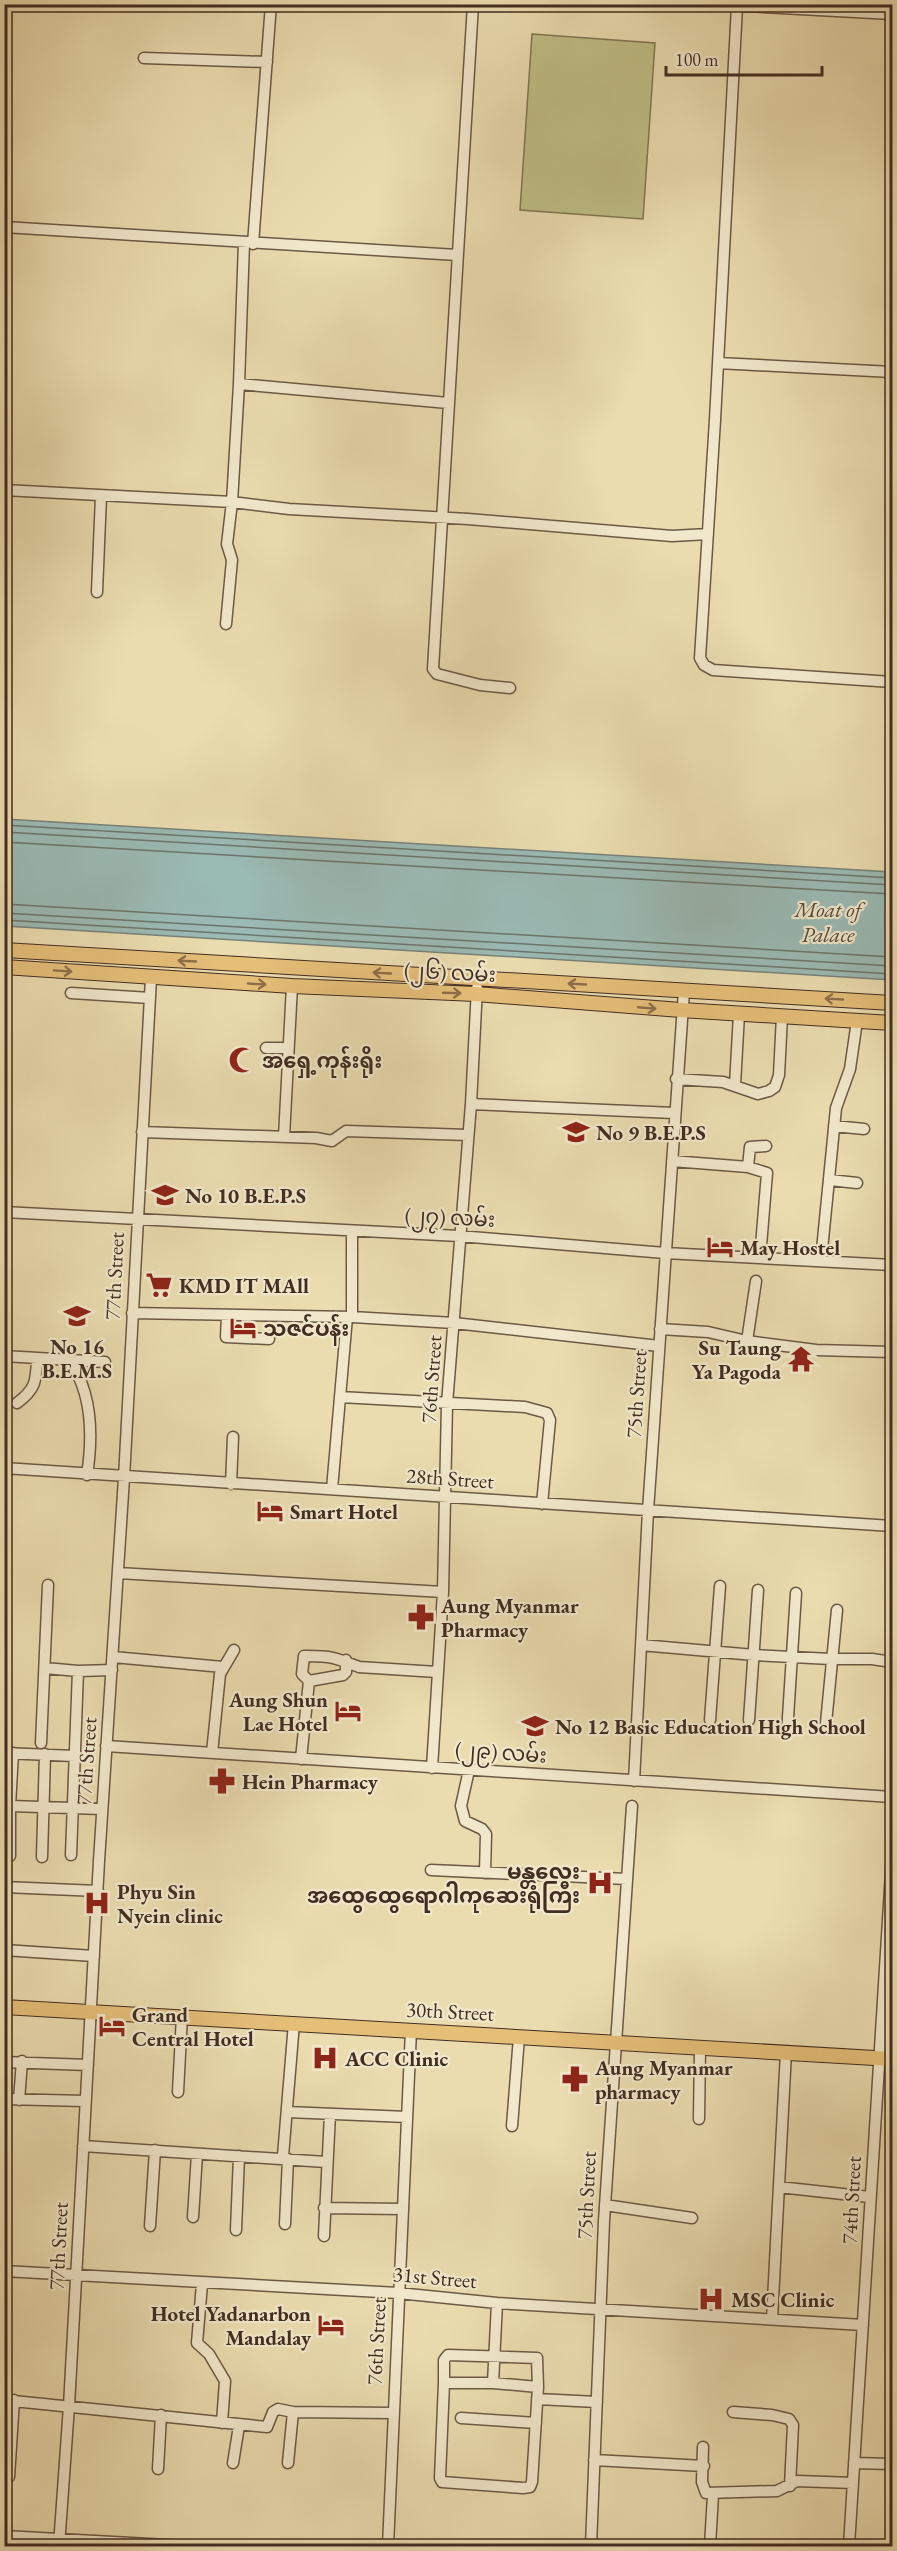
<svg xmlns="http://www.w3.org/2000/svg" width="897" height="2551" viewBox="0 0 897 2551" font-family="'EB Garamond','Noto Sans Myanmar',serif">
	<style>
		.green { fill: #bfbe85; stroke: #807654; stroke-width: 1.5 }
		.water { fill: #9abab4; stroke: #77827a; stroke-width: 1.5 }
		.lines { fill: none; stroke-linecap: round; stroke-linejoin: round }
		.shore { stroke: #6e746b; stroke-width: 1.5 }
		.minor-casing { stroke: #6c5945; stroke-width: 13 }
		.major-casing { stroke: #422d22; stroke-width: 16 }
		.minor { stroke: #f1e8cb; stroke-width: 10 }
		.major { stroke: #e5be78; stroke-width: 14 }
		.oneway { stroke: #8b6e49 }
		.labels { text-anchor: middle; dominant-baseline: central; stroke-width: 4.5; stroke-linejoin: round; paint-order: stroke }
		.street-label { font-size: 21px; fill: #422d22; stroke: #f1e8cb }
		.poi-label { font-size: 21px; font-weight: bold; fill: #422d22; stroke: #f1e8cb; text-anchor: start }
		.water-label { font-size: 22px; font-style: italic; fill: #54493f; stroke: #f1e8cb }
	</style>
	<rect width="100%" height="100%" fill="#eadcaf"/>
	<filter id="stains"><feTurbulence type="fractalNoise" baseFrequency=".00333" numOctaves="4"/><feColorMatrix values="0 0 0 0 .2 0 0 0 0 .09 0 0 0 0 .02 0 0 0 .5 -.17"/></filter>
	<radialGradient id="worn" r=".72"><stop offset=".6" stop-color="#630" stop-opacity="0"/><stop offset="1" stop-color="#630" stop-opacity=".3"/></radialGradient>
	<path class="green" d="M532 34 655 43 643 219 520 210Z"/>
	<path class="water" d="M4 819 892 872V980L5 926Z"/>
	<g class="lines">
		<path class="shore" d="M4 825 892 878
			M4 832 892 885
			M4 842 892 894
			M4 904 892 957
			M4 913 892 966
			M4 920 892 974"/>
		<g class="minor-casing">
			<path id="minor" d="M473 4 433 669 437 674 480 685 510 688
				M709 4 892 14
				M737 6 715 420 700 658 704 665 713 670 892 682
				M144 58 267 62
				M4 227 457 255
				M244 243 239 384 448 403
				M253 244 271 4
				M718 363 892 372
				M4 490 232 502 289 509 468 519 672 536 708 534
				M97 592 101 496
				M226 624 232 560 227 544 232 502 239 384
				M71 993 150 998
				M266 1048H288
				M676 1079 723 1082 758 1094 769 1091 775 1087 779 1075 782 1016
				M735 1085 739 1014
				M471 1104 674 1113
				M834 1126 864 1129
				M142 1132 316 1138 332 1141 346 1131 468 1135
				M284 1137 292 986
				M672 1161 748 1167 767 1173 760 1258
				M748 1167 750 1147 766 1146
				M830 1180 857 1183
				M4 1212 459 1236 665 1253 892 1265
				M821 1260 836 1108 850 1069 857 1021
				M132 1313 352 1317 454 1323 659 1346
				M227 1315 226 1337 269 1339
				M352 1317V1232
				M660 1329 708 1332 747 1341 816 1350 892 1352
				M747 1341 756 1281
				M4 1356 105 1362
				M69 1360C93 1393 93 1436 87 1475
				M340 1397 525 1407 547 1413 550 1420 542 1504
				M17 1403C36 1389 36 1381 37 1359
				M4 1468 892 1526
				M231 1484 233 1437
				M332 1489 347 1317
				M118 1573 443 1592
				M641 1645 754 1655 831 1659H872L892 1662
				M113 1657 223 1667
				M346 1660V1672L343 1675 309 1681 302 1674 304 1656H308C333 1656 336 1658 359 1667L437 1672
				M45 1668 78 1671
				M710 1720 720 1586
				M749 1720 758 1590
				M826 1723 837 1610
				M787 1733 796 1593
				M41 1743 48 1585
				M106 1746 892 1797
				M4 1753 74 1756
				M13 1753 10 1806 102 1809
				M212 1753 220 1674 234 1650
				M301 1759 309 1681
				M432 1768 443 1592 447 1404 471 1104 477 988
				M469 1770 461 1806 465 1821 482 1829 486 1834 485 1873
				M634 1781 648 1511 684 991
				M71 1855 78 1671 112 1670
				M10 1856V1806
				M42 1857 45 1754
				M431 1870 627 1879
				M4 1887 98 1891
				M4 1950 94 1956
				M4 2062 88 2065
				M178 2092 182 2016
				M4 2099 85 2101
				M19 2100 22 2061
				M287 2112 407 2117
				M699 2119 700 2049
				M512 2126 519 2037
				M83 2146 326 2162
				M280 2159 283 2156 294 2023
				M779 2187 870 2197
				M605 2205 692 2218
				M324 2208 402 2209
				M193 2217 197 2154
				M285 2224 288 2159
				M150 2226 155 2150
				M236 2230 239 2156
				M324 2236 330 2114
				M4 2271 398 2293 497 2303 863 2325
				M202 2284 197 2343 209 2354 225 2381 222 2423
				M772 2319 786 2052
				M444 2383V2360L448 2355 537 2358 538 2387 532 2482 530 2487 523 2488 442 2482 440 2478 444 2383H493L538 2387
				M493 2383 497 2303
				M537 2399 597 2402
				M4 2400 267 2427 273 2412 278 2409 293 2412 392 2413
				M733 2412 772 2415 789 2419 793 2425 790 2486
				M461 2418 536 2423
				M703 2447 702 2482 706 2493 777 2491 797 2481 853 2483
				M594 2460 704 2466
				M233 2463 239 2426
				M288 2463 293 2412
				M854 2463 892 2464
				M158 2469 161 2415
				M4 2480 9 2477 14 2400
				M4 2536 186 2546
				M59 2546 69 2406 99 1861 124 1478 151 978
				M388 2546 411 2030
				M591 2546 604 2221 632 1806
				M710 2546 713 2495
				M849 2546 892 1856"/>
		</g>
		<g class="major-casing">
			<path id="major" d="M4 950 892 1003
				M4 967 292 986 476 994 681 1010 892 1023
				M4 2007 892 2059"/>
		</g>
		<use href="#minor" class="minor"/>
		<use href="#major" class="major"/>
	</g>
	<defs><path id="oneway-shaft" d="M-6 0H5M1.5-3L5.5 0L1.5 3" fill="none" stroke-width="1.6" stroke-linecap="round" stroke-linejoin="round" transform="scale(1.5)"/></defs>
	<g class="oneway">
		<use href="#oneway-shaft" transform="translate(187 961) rotate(-177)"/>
		<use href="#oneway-shaft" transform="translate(63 971) rotate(4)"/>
		<use href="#oneway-shaft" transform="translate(382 973) rotate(-177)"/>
		<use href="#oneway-shaft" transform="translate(257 984) rotate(3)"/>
		<use href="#oneway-shaft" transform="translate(577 984) rotate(-177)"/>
		<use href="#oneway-shaft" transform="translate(452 993) rotate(2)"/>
		<use href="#oneway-shaft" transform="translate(834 999) rotate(-177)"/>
		<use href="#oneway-shaft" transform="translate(647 1008) rotate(5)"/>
	</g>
	<defs>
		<g id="mosque-bare" transform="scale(2.07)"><path d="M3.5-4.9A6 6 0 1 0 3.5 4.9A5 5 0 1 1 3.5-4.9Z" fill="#8f2418" stroke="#f1e8cb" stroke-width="2.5" paint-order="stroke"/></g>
		<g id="school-bare" transform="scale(2.07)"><path d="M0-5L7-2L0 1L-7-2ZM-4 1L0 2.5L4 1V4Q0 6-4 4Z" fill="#8f2418" stroke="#f1e8cb" stroke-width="2.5" paint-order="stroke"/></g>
		<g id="hotel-bare" transform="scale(2.07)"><path d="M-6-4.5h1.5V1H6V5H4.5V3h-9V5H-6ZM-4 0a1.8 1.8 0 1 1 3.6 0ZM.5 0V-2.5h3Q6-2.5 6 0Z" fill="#8f2418" stroke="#f1e8cb" stroke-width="2.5" paint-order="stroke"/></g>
		<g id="supermarket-bare" transform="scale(2.07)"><path d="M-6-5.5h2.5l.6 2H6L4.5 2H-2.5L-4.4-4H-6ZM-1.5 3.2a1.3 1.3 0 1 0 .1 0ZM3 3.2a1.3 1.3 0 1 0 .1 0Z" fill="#8f2418" stroke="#f1e8cb" stroke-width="2.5" paint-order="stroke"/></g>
		<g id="temple-bare" transform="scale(2.07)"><path d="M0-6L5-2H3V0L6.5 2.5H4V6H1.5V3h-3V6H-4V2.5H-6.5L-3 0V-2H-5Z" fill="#8f2418" stroke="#f1e8cb" stroke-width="2.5" paint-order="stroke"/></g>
		<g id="pharmacy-bare" transform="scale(2.07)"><path d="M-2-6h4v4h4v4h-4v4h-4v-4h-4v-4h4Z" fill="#8f2418" stroke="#f1e8cb" stroke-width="2.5" paint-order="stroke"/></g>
		<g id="hospital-bare" transform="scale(2.07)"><path d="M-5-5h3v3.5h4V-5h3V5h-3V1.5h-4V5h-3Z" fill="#8f2418" stroke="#f1e8cb" stroke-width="2.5" paint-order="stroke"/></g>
	</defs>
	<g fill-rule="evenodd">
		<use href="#mosque-bare" x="242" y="1060"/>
		<use href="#school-bare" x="576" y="1132"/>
		<use href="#school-bare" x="165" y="1195"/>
		<use href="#hotel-bare" x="720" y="1247"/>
		<use href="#supermarket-bare" x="159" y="1285"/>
		<use href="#school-bare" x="77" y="1316"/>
		<use href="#hotel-bare" x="243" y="1328"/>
		<use href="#temple-bare" x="801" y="1359"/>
		<use href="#hotel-bare" x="270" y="1511"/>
		<use href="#pharmacy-bare" x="421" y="1617"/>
		<use href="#hotel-bare" x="348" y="1711"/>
		<use href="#school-bare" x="535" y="1726"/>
		<use href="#pharmacy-bare" x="222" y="1781"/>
		<use href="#hospital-bare" x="600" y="1883"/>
		<use href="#hospital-bare" x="97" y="1903"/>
		<use href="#hotel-bare" x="112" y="2026"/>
		<use href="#hospital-bare" x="325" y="2058"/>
		<use href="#pharmacy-bare" x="575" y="2079"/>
		<use href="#hospital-bare" x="711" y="2299"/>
		<use href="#hotel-bare" x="331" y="2325"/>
	</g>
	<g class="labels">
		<g class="street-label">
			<text transform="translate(450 972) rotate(3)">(၂၆) လမ်း</text>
			<text transform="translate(450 1217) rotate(3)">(၂၇) လမ်း</text>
			<text transform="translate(114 1276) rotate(-87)">77th Street</text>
			<text transform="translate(431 1379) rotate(-86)">76th Street</text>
			<text transform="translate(636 1394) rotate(-86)">75th Street</text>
			<text transform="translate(450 1478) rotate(4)">28th Street</text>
			<text transform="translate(501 1752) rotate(4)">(၂၉) လမ်း</text>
			<text transform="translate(86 1761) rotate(-86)">77th Street</text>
			<text transform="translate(450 2011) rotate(3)">30th Street</text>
			<text transform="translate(586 2195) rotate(-87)">75th Street</text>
			<text transform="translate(851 2200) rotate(-87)">74th Street</text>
			<text transform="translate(58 2246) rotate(-87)">77th Street</text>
			<text transform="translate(435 2277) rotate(5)">31st Street</text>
			<text transform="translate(376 2341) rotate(-87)">76th Street</text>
		</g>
		<g class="poi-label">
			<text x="262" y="1060">အရှေ့ကုန်းရိုး</text>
			<text x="596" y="1132">No 9 B.E.P.S</text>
			<text x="185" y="1195">No 10 B.E.P.S</text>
			<text x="740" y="1247">May Hostel</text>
			<text x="179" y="1285">KMD IT MAll</text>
			<text x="263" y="1328">သဇင်ပန်း</text>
			<text x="77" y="1346" text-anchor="middle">No 16<tspan x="77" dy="24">B.E.M.S</tspan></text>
			<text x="781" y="1347" text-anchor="end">Su Taung<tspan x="781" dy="24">Ya Pagoda</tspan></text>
			<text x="290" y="1511">Smart Hotel</text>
			<text x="441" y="1605">Aung Myanmar<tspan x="441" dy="24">Pharmacy</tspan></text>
			<text x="328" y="1699" text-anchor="end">Aung Shun<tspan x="328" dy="24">Lae Hotel</tspan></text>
			<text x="555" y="1726">No 12 Basic Education High School</text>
			<text x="242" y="1781">Hein Pharmacy</text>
			<text x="580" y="1871" text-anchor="end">မန္တလေး<tspan x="580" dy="24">အထွေထွေရောဂါကုဆေးရုံကြီး</tspan></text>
			<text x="117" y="1891">Phyu Sin<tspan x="117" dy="24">Nyein clinic</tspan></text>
			<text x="132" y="2014">Grand<tspan x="132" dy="24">Central Hotel</tspan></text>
			<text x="345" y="2058">ACC Clinic</text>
			<text x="595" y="2067">Aung Myanmar<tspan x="595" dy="24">pharmacy</tspan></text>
			<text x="731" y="2299">MSC Clinic</text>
			<text x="311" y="2313" text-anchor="end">Hotel Yadanarbon<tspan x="311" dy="24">Mandalay</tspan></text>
		</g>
		<g class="water-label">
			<text x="828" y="909">Moat of<tspan x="828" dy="25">Palace</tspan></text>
		</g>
	</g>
	<rect width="897" height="2551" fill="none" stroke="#eadcaf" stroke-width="24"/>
	<rect x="6" y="6" width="885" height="2539" fill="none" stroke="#422d22" stroke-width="3"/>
	<rect x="12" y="12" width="873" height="2527" fill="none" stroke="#422d22" stroke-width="1.5"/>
	<path d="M666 66v9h156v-9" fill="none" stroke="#422d22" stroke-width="3"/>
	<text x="675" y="66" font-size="18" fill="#422d22" stroke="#f1e8cb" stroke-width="4.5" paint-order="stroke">100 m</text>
	<rect width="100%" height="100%" filter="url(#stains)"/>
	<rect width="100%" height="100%" fill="url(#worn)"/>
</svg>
